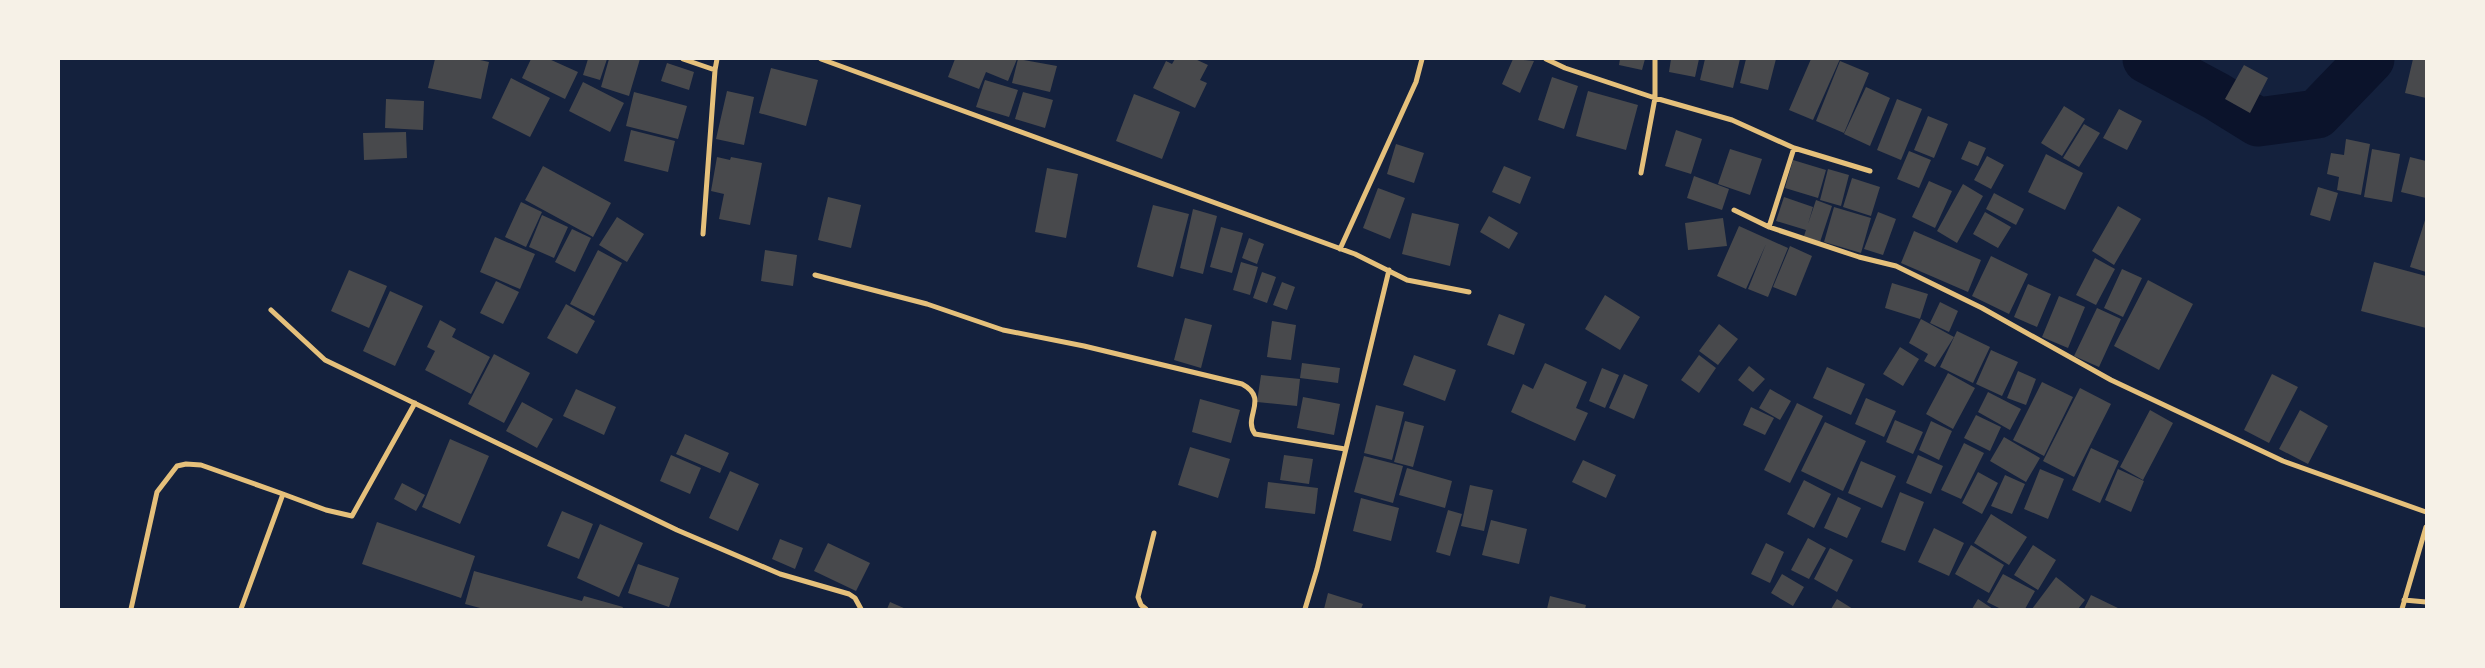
<svg xmlns="http://www.w3.org/2000/svg" width="2485" height="668" viewBox="0 0 2485 668" font-family="Montserrat,sans-serif">
	<style>
		.lines { fill: none; stroke-linecap: round; stroke-linejoin: round }
		.river { stroke: #0b132b; stroke-width: 49 }
		.building { fill: #48494c }
		.minor { stroke: #e5c07b; stroke-width: 5 }
	</style>
	<rect width="100%" height="100%" fill="#14213d"/>
	<g class="lines">
		<path class="river" d="M2147 59 2216 96 2258 122 2317 114 2370 59"/>
	</g>
	<path class="building" d="M435 59H476L489 62 481 99 428 88Z
		M531 59H549L578 72 565 99 522 78Z
		M588 59H607L600 80 583 75Z
		M609 59H640L629 96 601 87Z
		M955 59H1017L1008 81 986 72 979 89 948 77Z
		M1018 59 1057 66 1050 92 1012 83Z
		M1175 59H1195L1208 65 1200 80 1207 83 1195 108 1153 88 1166 61 1172 64Z
		M1513 59 1534 61 1520 93 1502 84Z
		M1620 59H1645L1642 70 1619 65Z
		M1671 59H1699L1695 77 1669 72Z
		M1705 59H1740L1733 88 1700 80Z
		M1746 59H1776L1768 90 1740 83Z
		M1811 59H1840L1813 120 1789 110Z
		M2413 59H2426V98L2405 93Z
		M1840 61 1869 73 1844 133 1816 121Z
		M667 63 694 72 689 90 661 81Z
		M2244 65 2268 78 2250 113 2225 99Z
		M771 68 818 80 806 126 759 113Z
		M1552 77 1578 86 1564 129 1538 120Z
		M511 78 550 98 530 137 492 118Z
		M985 80 1018 90 1009 117 976 107Z
		M583 82 624 103 610 132 569 111Z
		M1866 87 1890 98 1870 146 1844 134Z
		M727 91 754 97 744 145 716 139Z
		M1588 91 1638 105 1626 150 1576 136Z
		M634 92 687 106 678 139 626 126Z
		M1023 92 1053 100 1045 128 1015 119Z
		M1134 94 1180 112 1162 159 1116 141Z
		M386 99 424 101 423 130 385 128Z
		M1897 99 1922 109 1901 160 1877 150Z
		M2064 106 2085 119 2062 156 2041 143Z
		M2119 109 2142 121 2127 150 2103 138Z
		M1928 116 1948 124 1934 158 1914 150Z
		M2084 124 2100 133 2079 167 2063 158Z
		M631 130 675 141 668 172 624 161Z
		M1676 130 1702 139 1691 174 1665 166Z
		M406 132 407 158 364 160 363 133Z
		M2346 139 2370 144 2361 195 2337 190 2339 177 2327 174 2331 153 2344 155Z
		M1969 141 1986 148 1978 166 1961 159Z
		M1396 144 1424 153 1414 183 1387 174Z
		M1730 149 1762 159 1750 195 1718 184Z
		M2372 149 2400 154 2392 202 2364 197Z
		M1909 151 1931 160 1919 188 1897 179Z
		M2046 154 2083 173 2065 210 2028 192Z
		M1987 156 2004 165 1991 189 1974 180Z
		M717 157 730 160 731 157 762 163 750 225 719 219 724 194 711 191Z
		M2410 157 2426 161V198L2401 192Z
		M1793 160 1826 170 1818 198 1785 188Z
		M543 166 611 203 593 237 525 200Z
		M1504 166 1531 177 1520 204 1492 192Z
		M1047 168 1078 174 1066 238 1035 232Z
		M1828 169 1849 175 1841 206 1820 200Z
		M1694 176 1729 189 1722 210 1687 198Z
		M1852 178 1880 187 1871 216 1843 207Z
		M1929 181 1952 191 1935 228 1912 217Z
		M1963 184 1983 196 1957 243 1937 231Z
		M2318 187 2338 193 2330 221 2310 215Z
		M1378 188 1405 198 1390 239 1363 228Z
		M1994 193 2024 209 2016 225 1986 209Z
		M828 197 861 205 851 248 818 240Z
		M1784 197 1813 207 1808 224 1816 200 1832 206 1820 242 1804 236 1806 230 1776 221Z
		M521 202 542 212 526 247 505 237Z
		M1153 205 1189 214 1173 277 1137 267Z
		M2118 206 2141 219 2114 265 2092 251Z
		M1834 207 1871 218 1861 253 1824 242Z
		M1193 209 1217 216 1203 274 1180 268Z
		M1878 212 1896 219 1883 255 1864 249Z
		M1985 212 2011 227 1998 248 1973 234Z
		M1412 213 1459 224 1450 266 1402 254Z
		M542 215 568 227 554 258 529 247Z
		M1489 216 1518 233 1509 249 1480 232Z
		M617 217 644 234 627 262 599 245Z
		M2426 217V272L2410 267Z
		M1723 218 1727 246 1688 250 1685 223Z
		M1739 226 1788 248 1768 297 1748 289 1766 244 1746 289 1717 276Z
		M1221 227 1243 233 1232 273 1210 267Z
		M572 229 591 238 575 272 555 262Z
		M1914 231 1981 260 1968 292 1901 263Z
		M495 237 535 254 520 289 480 272Z
		M1249 238 1264 244 1257 264 1242 258Z
		M1790 246 1812 256 1796 296 1773 287Z
		M598 250 622 263 594 316 570 304Z
		M765 250 797 255 793 286 761 281Z
		M1991 256 2028 274 2009 314 1972 296Z
		M2095 258 2115 269 2096 305 2076 295Z
		M1241 262 1258 267 1250 295 1233 290Z
		M2374 262 2426 276V328L2361 311Z
		M2122 269 2142 278 2123 317 2104 308Z
		M349 270 387 286 369 328 331 311Z
		M1262 272 1276 277 1267 303 1253 298Z
		M2148 280 2193 304 2159 370 2114 346Z
		M496 281 519 292 503 324 480 313Z
		M1282 282 1295 287 1287 310 1273 305Z
		M1892 283 1928 294 1920 319 1885 308Z
		M2028 284 2051 294 2037 327 2014 317Z
		M390 291 423 306 395 366 363 351Z
		M1605 295 1640 317 1620 350 1585 329Z
		M2059 296 2085 307 2068 348 2042 337Z
		M1940 302 1958 311 1949 332 1930 323Z
		M566 304 595 321 577 354 547 338Z
		M2097 308 2121 319 2099 367 2074 356Z
		M1499 314 1525 324 1514 355 1487 345Z
		M1185 318 1212 325 1201 368 1174 360Z
		M1921 319 1954 337 1935 367 1924 361 1928 354 1909 343Z
		M440 320 456 329 452 337 490 357 471 394 425 370 435 351 427 347Z
		M1272 321 1296 325 1291 360 1267 357Z
		M1719 324 1738 339 1718 365 1699 351Z
		M1957 331 1990 347 1973 383 1940 367Z
		M1900 347 1919 359 1903 386 1883 374Z
		M1991 350 2018 362 2002 396 1976 384Z
		M494 354 530 373 504 423 468 404Z
		M1414 355 1456 370 1445 401 1403 385Z
		M1699 355 1716 368 1699 393 1681 380Z
		M1302 363 1340 368 1338 383 1300 378Z
		M1545 363 1587 382 1576 408 1588 413 1575 441 1511 412 1523 384 1533 389Z
		M1749 366 1765 379 1753 392 1738 380Z
		M1827 367 1865 384 1851 415 1813 398Z
		M1602 368 1619 375 1605 408 1589 401Z
		M2018 371 2036 379 2026 405 2007 398Z
		M1948 373 1975 388 1953 429 1926 414Z
		M1624 374 1648 385 1634 419 1609 408Z
		M2272 374 2298 387 2269 443 2244 430Z
		M1261 375 1300 379 1297 406 1257 402Z
		M2042 382 2073 397 2044 456 2013 440Z
		M2080 388 2111 404 2074 477 2043 461Z
		M576 389 616 407 604 435 563 416Z
		M1770 389 1791 401 1780 420 1759 408Z
		M1988 392 2021 409 2010 430 1978 412Z
		M1303 397 1340 404 1334 435 1297 428Z
		M1866 398 1896 411 1884 437 1855 424Z
		M1200 399 1240 410 1231 443 1192 432Z
		M522 402 553 419 537 448 506 431Z
		M1797 403 1823 416 1790 483 1764 470Z
		M1376 405 1404 412 1392 460 1364 453Z
		M1751 407 1774 418 1765 435 1743 425Z
		M2150 410 2173 423 2143 480 2120 467Z
		M2300 410 2328 426 2308 464 2279 449Z
		M1976 415 2001 427 1990 451 1964 438Z
		M1895 420 1923 432 1913 454 1886 442Z
		M1405 421 1424 426 1413 467 1394 462Z
		M1931 421 1952 431 1939 460 1919 450Z
		M1825 422 1866 441 1843 491 1801 471Z
		M685 434 729 453 720 473 676 454Z
		M2004 437 2040 458 2026 482 1990 461Z
		M450 439 489 456 460 524 422 507Z
		M1964 443 1984 453 1961 499 1941 490Z
		M1190 447 1230 459 1218 498 1178 485Z
		M2091 448 2119 461 2100 503 2072 490Z
		M671 455 701 468 690 494 660 481Z
		M1284 455 1313 459 1309 484 1280 480Z
		M1918 455 1943 466 1931 494 1906 483Z
		M1364 456 1403 466 1393 503 1354 492Z
		M1583 460 1616 475 1606 498 1572 482Z
		M1861 461 1896 476 1882 508 1848 493Z
		M1407 468 1452 481 1445 508 1399 495Z
		M2040 469 2064 479 2048 519 2024 509Z
		M2118 469 2144 481 2131 512 2105 500Z
		M730 471 759 484 738 531 709 518Z
		M1978 472 1998 483 1982 514 1962 503Z
		M2005 475 2025 484 2012 514 1991 506Z
		M1804 480 1831 494 1814 528 1787 514Z
		M1268 482 1318 488 1315 514 1265 508Z
		M402 483 425 495 416 511 394 499Z
		M1470 485 1493 490 1484 531 1461 526Z
		M1900 492 1924 502 1905 551 1881 542Z
		M1838 497 1861 508 1847 538 1824 528Z
		M1361 498 1399 508 1391 541 1353 531Z
		M1448 510 1462 514 1450 556 1436 552Z
		M562 511 593 524 579 559 547 546Z
		M1991 514 2027 537 2009 565 1974 543Z
		M1491 520 1527 529 1519 564 1482 555Z
		M377 522 475 556 461 598 362 564Z
		M600 524 643 543 619 597 577 578Z
		M1934 528 1964 543 1949 576 1918 562Z
		M1808 538 1826 548 1809 579 1791 570Z
		M780 539 803 548 795 569 772 559Z
		M828 543 870 563 856 591 814 571Z
		M1766 543 1784 552 1770 583 1751 574Z
		M1971 545 2004 565 1989 593 1955 574Z
		M2033 545 2056 560 2038 590 2014 575Z
		M1830 548 1853 560 1837 592 1814 579Z
		M638 564 679 578 669 607 628 593Z
		M474 571 582 601 584 596 623 607 622 609H484L465 604Z
		M1782 574 1804 587 1793 606 1771 593Z
		M2003 574 2035 591 2025 609H2001L1987 602Z
		M2056 577 2085 600 2078 609H2032Z
		M1328 593 1363 604 1361 609H1324Z
		M2091 595 2120 609H2084Z
		M1550 596 1586 605 1585 609H1547Z
		M1837 599 1853 609H1831Z
		M1978 599 1993 609H1972Z
		M890 602 906 609H887Z"/>
	<g class="lines">
		<path class="minor" d="M683 59 715 70 717 59
			M821 59 1355 254 1407 280 1469 292
			M1546 59 1565 68 1655 98 1732 120 1794 148 1870 171
			M1641 173 1655 98V59
			M1734 210 1769 227 1859 257 1896 266 1982 308 2111 380 2283 461 2426 512
			M1769 227 1794 148
			M703 234 715 70
			M1340 249 1416 82 1422 59
			M815 275 927 304 1003 330 1084 346 1242 384C1270 399 1242 417 1255 434L1345 449
			M271 310 325 360 677 530 780 574 849 594 855 598 861 609
			M283 494 326 510 352 516 415 403
			M2404 600 2426 602
			M131 609 157 492 177 466 186 464 201 465 283 494 241 609
			M1146 609 1141 605 1138 597 1154 533
			M1305 609 1317 569 1389 270
			M2402 609 2426 527"/>
	</g>
	<rect width="2485" height="668" fill="none" stroke="#f6f1e7" stroke-width="120"/>
</svg>
